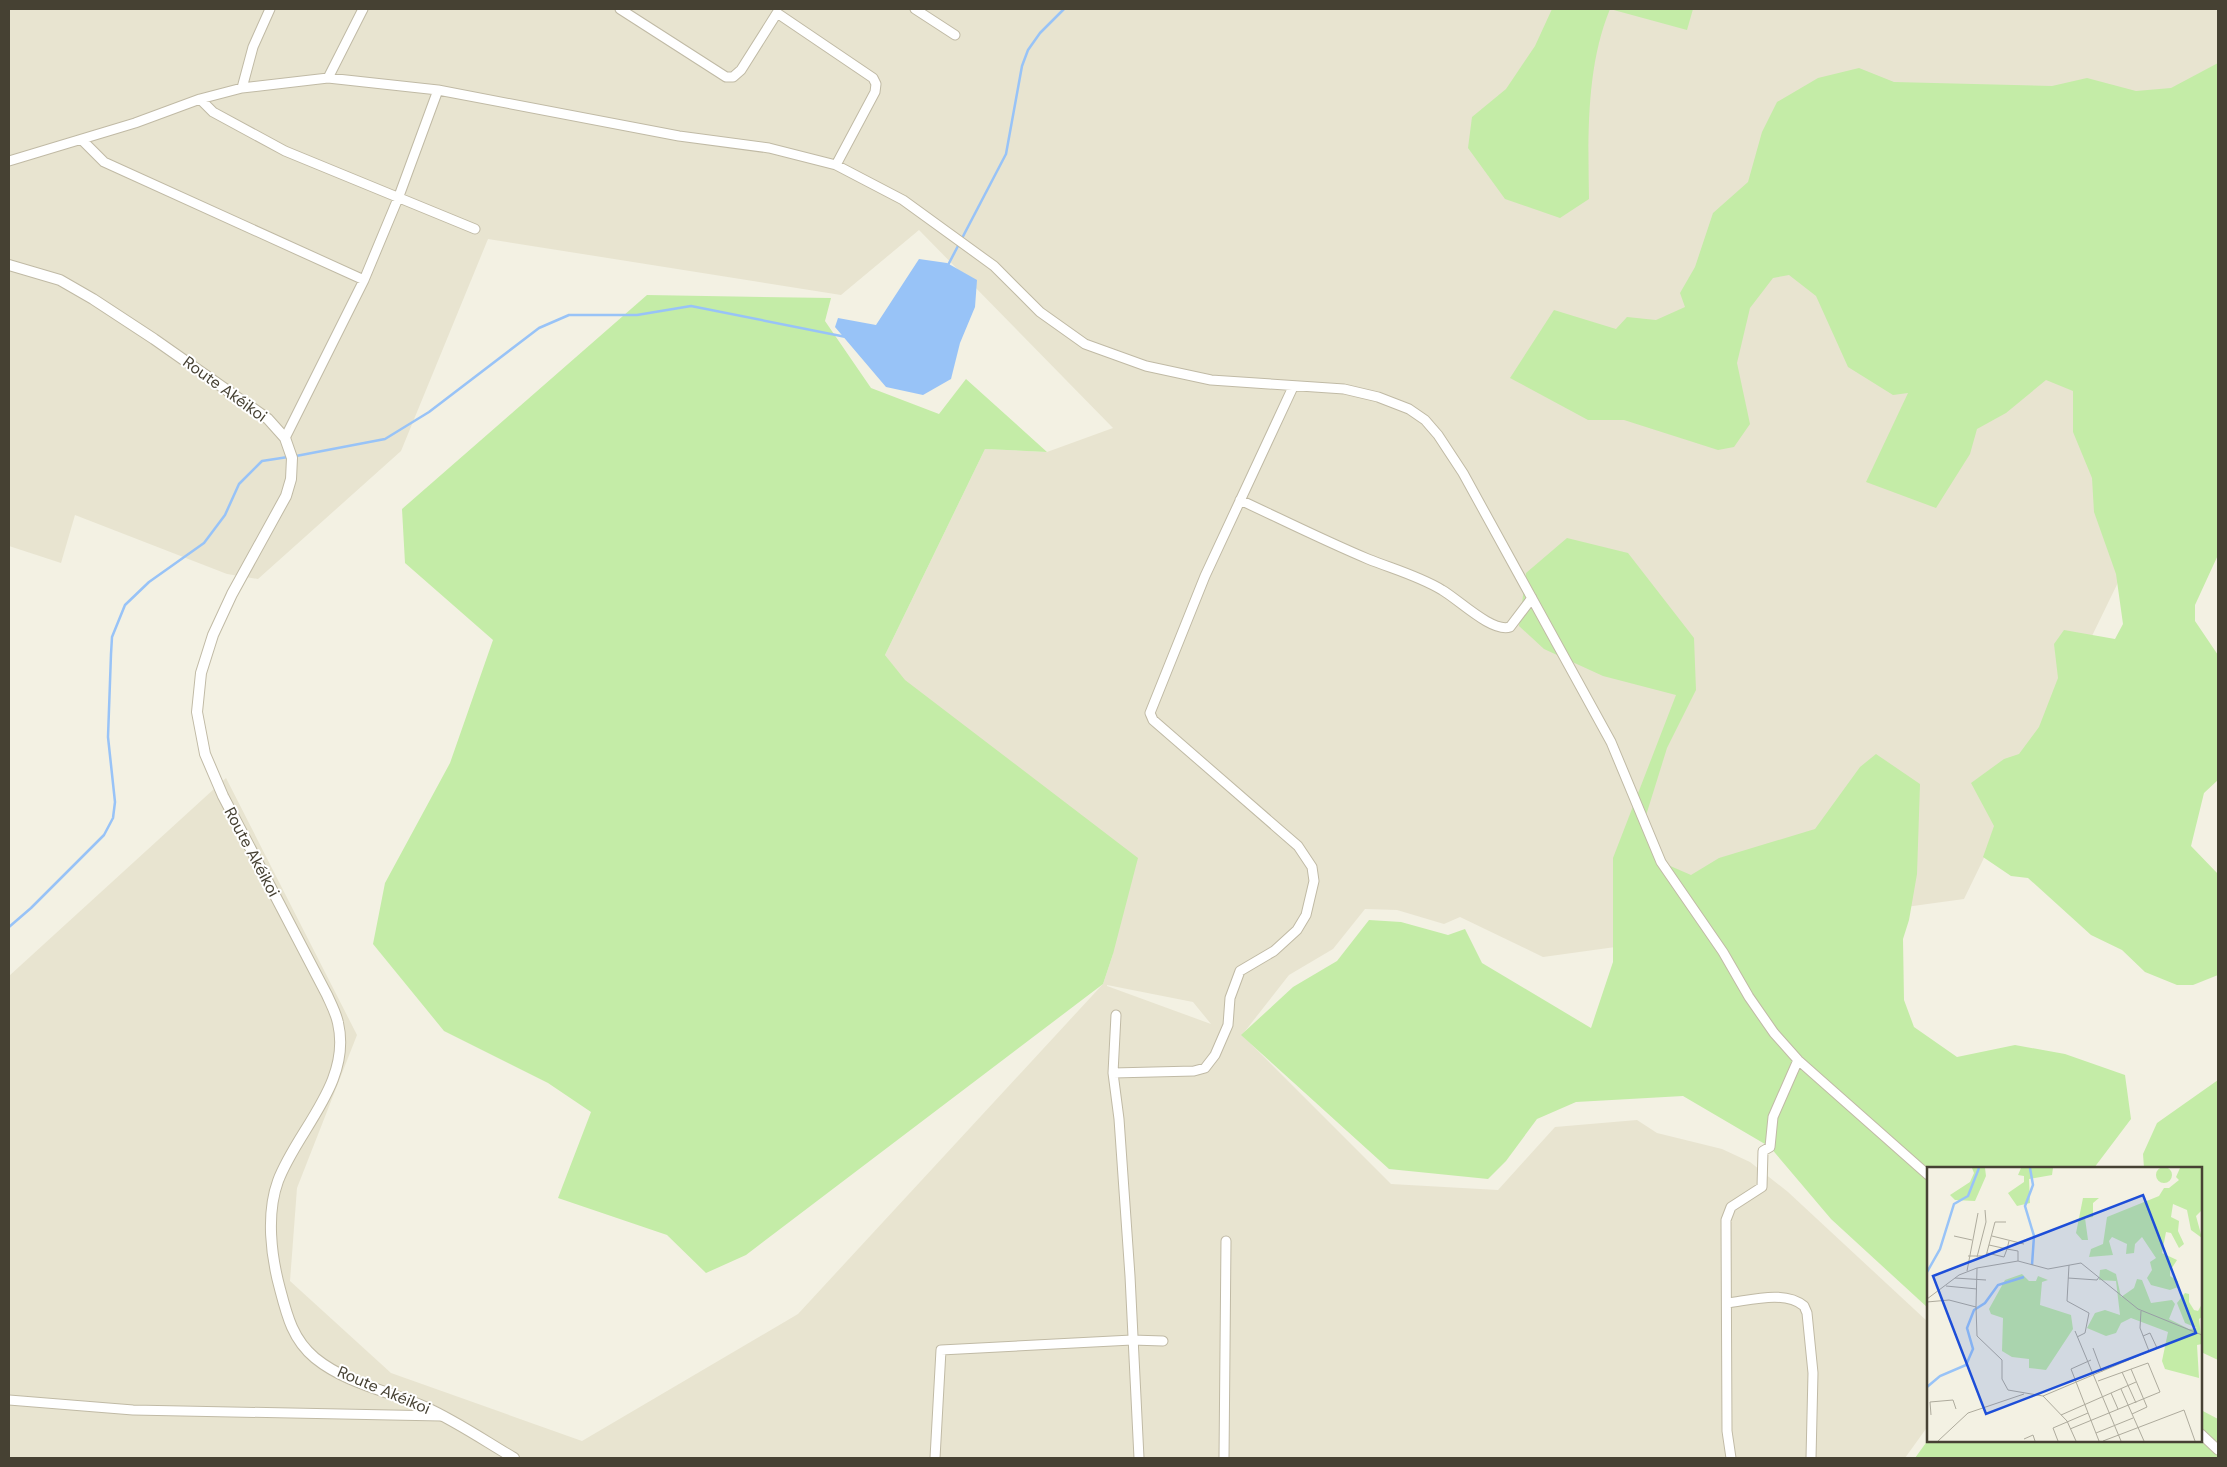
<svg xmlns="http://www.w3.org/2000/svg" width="2227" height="1467" viewBox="0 0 2227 1467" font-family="'DM Sans',sans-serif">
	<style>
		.residential { fill: #e8e4d0; fill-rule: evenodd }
		.green { fill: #c4eca7 }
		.water { fill: #98c3f7 }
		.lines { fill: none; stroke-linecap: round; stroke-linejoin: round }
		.stream { stroke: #98c3f7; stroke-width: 2.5 }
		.minor-casing { stroke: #c0baa5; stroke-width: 11 }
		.tertiary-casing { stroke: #c0baa5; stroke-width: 12 }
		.minor { stroke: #fff; stroke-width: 9 }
		.tertiary { stroke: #fff; stroke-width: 10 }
		.labels { text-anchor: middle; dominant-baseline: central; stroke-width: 4; stroke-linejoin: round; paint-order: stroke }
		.street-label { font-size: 16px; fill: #464133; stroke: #fff }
		.inset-river { fill: none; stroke: #98c3f7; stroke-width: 2.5 }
		.inset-road { fill: none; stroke: #aeab9d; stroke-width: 1 }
		.view { fill: #1d4ed8; fill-opacity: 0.15; stroke: #1d4ed8; stroke-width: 2.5 }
		.inset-edge { fill: none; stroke: #464133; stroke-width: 2.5 }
	</style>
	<rect width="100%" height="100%" fill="#f3f1e3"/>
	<path class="residential" d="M9 9H2218V289L2144 529 1964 899 1543 957 1460 917 1444 924 1397 910 1365 909 1333 949 1289 975 1242 1035 1391 1184 1498 1190 1555 1127 1637 1120 1657 1133 1722 1149 1750 1162 1788 1192 1928 1322V1426L1905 1458H9V976L226 778 357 1035 297 1188 290 1281 391 1373 582 1441 798 1314 1103 984 1113 954 885 655 985 449 1047 452 1113 428 919 230 841 295 488 239 401 451 258 579 227 574 75 515 61 563 9 546ZM1107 985 1193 1002 1211 1024 1107 986Z"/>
	<path class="green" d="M1552 9H1610C1586 67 1588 137 1589 199L1560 218 1505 199 1468 148 1472 117 1506 89 1535 46Z
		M1610 9H1693L1687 30Z
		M2218 63V555L2195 605V621L2218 655V780L2204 793 2191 846 2218 874V975L2193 985H2177L2145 972 2122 950 2091 935 2028 878 2011 876 1983 857 1994 826 1971 783 2004 759 2019 754 2039 727 2058 678 2054 644 2064 630 2115 639 2123 624 2116 574 2094 512 2092 478 2073 432V391L2046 380 2006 413 1977 429 1970 454 1936 508 1866 482 1908 393 1893 395 1848 367 1816 296 1789 275 1773 278 1750 308 1737 363 1750 424 1734 447 1718 450 1624 420H1588L1510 378 1554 310 1616 329 1627 317 1656 320 1685 307 1680 293 1695 267 1713 213 1748 182 1762 132 1777 102 1818 78 1859 68 1894 82 2052 86 2087 78 2136 91 2171 88Z
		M647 295 831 298 825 321 871 388 939 414 966 379 1047 452 985 449 885 655 905 680 1138 858 1113 954 1103 984 746 1255 706 1273 667 1235 558 1198 591 1112 548 1083 444 1031 373 944 385 883 450 763 493 640 405 563 402 509Z
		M1567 538 1628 553 1694 638 1696 690 1667 748 1644 822 1661 862 1691 875 1719 858 1815 829 1860 767 1876 754 1920 784 1917 874 1909 920 1903 939 1904 1000 1914 1027 1957 1057 2015 1045 2065 1054 2125 1075 2131 1119 2094 1168H1928V1308L1831 1219 1770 1147 1683 1096 1576 1102 1537 1119 1506 1161 1488 1179 1389 1169 1241 1035 1293 987 1337 961 1369 920 1401 922 1448 935 1465 929 1482 963 1591 1028 1613 962V858L1676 695 1603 676 1544 649 1519 626 1526 573Z
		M2218 1080V1360L2201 1352V1168H2144L2143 1154 2157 1123Z
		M2201 1410 2218 1419V1458H1915L1928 1440 2201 1441Z"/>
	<path class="water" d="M919 259 947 263 977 280 975 307 960 343 951 379 923 395 886 387 835 327 838 318 876 325Z"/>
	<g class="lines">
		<path class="stream" d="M947 267 1006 154 1022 66 1028 50 1040 33 1064 9
			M296 456 385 439 429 412 539 328 569 315H637L691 306 846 337
			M9 927 31 908 104 835 113 818 115 802 108 737 111 654 112 637 125 605 149 582 204 543 225 515 239 484 262 461 288 457"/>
		<g class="minor-casing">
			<path id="minor" d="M620 9 726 77H733L741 70 777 13 873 78 876 84 875 92 836 165
				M915 9 955 35
				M328 78 363 9
				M242 88 253 47 270 9
				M200 99 213 112 285 151 475 229
				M82 140 104 162 364 280
				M9 161 135 123 200 99 242 88 328 78 438 90 679 136 769 148 836 165 903 200 994 266 1040 312 1085 344 1146 366 1211 380 1344 389 1378 397 1409 409 1425 420 1438 435 1463 473 1611 742 1661 862 1723 952 1749 997 1774 1033 1798 1060 1928 1175
				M285 438 364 280 399 196 438 90
				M1240 500C1283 520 1325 541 1368 559 1393 569 1419 576 1442 590 1458 599 1492 633 1510 627L1532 598
				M1116 1015 1113 1073 1119 1119 1130 1276 1139 1458
				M1113 1073 1194 1071 1205 1068 1215 1055 1228 1025 1230 998 1240 971 1274 951 1297 930 1306 915 1314 881 1312 867 1298 846 1153 720 1150 713 1205 576 1293 387
				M1728 1303C1751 1300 1785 1290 1804 1306L1807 1313 1813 1373 1811 1458
				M9 1400 133 1410 441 1416
				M2201 1434 2218 1450
				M935 1458 941 1350 1132 1340 1163 1341
				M1224 1458 1226 1241
				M1731 1458 1727 1431 1726 1220 1731 1207 1762 1187 1763 1151 1770 1147 1773 1117 1798 1060"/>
		</g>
		<g class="tertiary-casing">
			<path id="tertiary" d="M9 265 60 280 93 299 154 339 268 419 285 438 292 458 291 479 286 496 232 594 213 635 201 673 197 712 205 754 223 796 327 995C331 1004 336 1013 338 1023 352 1083 297 1130 278 1181 266 1214 271 1256 280 1289 287 1316 293 1340 315 1358 347 1384 389 1391 425 1407 456 1421 485 1441 514 1458"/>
		</g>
		<use href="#minor" class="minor"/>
		<use href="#tertiary" class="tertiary"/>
	</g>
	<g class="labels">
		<g class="street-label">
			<text transform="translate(225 389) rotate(36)">Route Akéikoi</text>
			<text transform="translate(252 852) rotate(62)">Route Akéikoi</text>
			<text transform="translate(384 1390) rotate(23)">Route Akéikoi</text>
		</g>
	</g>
	<g transform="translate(1927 1167)">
		<rect width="275" height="275" fill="#f3f1e3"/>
		<path d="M229 8a8 8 0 1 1 16 0a8 8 0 1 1-16 0ZM45 1H58L59 9 48 34 28 33 23 28 43 15 47 6ZM94 1H126L125 8 102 12 103 36 90 39 81 26 97 15V9L91 8ZM253 1H275V43L269 49 275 71 264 63 260 43 246 37 244 50 252 54 251 64 257 77 252 81 244 66 239 65 235 86 250 93 243 104V109L251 114V120L243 123 224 118 220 111 225 103 223 95 229 91 215 70 208 77 207 86 199 87 200 77 185 70 182 74 186 88 162 90 164 82 176 77 180 50 232 29 237 21H242L252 13 249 10ZM156 31H172L166 36V50L158 51 161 73H155L149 66ZM179 102 189 107 194 130 207 121 210 112 215 113 224 136 245 133 248 137 242 152 262 162 270 161 258 156 250 136 258 126 262 127V135L267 143 271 144 275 137V150L272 152 275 177 270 178 272 211 238 202 235 194 241 165 204 151 194 156 189 166 179 169 160 161 168 146 178 143 193 148 189 114 172 113 173 103ZM95 107 102 114H109L111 109 121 113 115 115 113 138 144 148 146 162 119 203 102 201V192L85 190 75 184 76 151 64 147 62 142 78 113Z" fill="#c4eca7"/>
		<path class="inset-river" d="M103 1 106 18 98 39 107 69 105 98M0 105 13 82 27 37 41 29 52 1M0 220 13 209 39 198 46 182 40 161 47 143 58 136 71 118 97 110"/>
		<path class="inset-road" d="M27 69 45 73M65 69 97 77M62 78 80 82 82 74M60 86 77 90 80 82 91 84V94M41 89H59L68 55H79M50 90 59 55 58 43M142 98 140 134 162 146 158 166 150 170M40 104 51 46M28 111 59 113M141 111 170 113 172 110M19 119 50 122M0 132 32 108 50 101 91 94 121 102 154 96 211 142 275 168M0 135 22 133 49 140 50 169 75 193V212L81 223 116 229 140 254 149 274M49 140 50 101M214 144 213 161 222 184M148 164 194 274M166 181 175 205M164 193 144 202 172 274M204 202 220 240 205 247M195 205 209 236M194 222 217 274M184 226 191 242M116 229 230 181 223 166 216 169M4 248 3 235 26 233 29 242M134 248 209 215M143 262 233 225 221 196 171 214M169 266 206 251M97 272 106 268 108 274M11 274 41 246 97 227M131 274 126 261 161 246M176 274 257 243 268 274"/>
		<path class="view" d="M216 28 269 166 59 247 6 109Z"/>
		<rect width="275" height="275" class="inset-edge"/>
	</g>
	<rect width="2227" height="1467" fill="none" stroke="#464133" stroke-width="20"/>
</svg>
